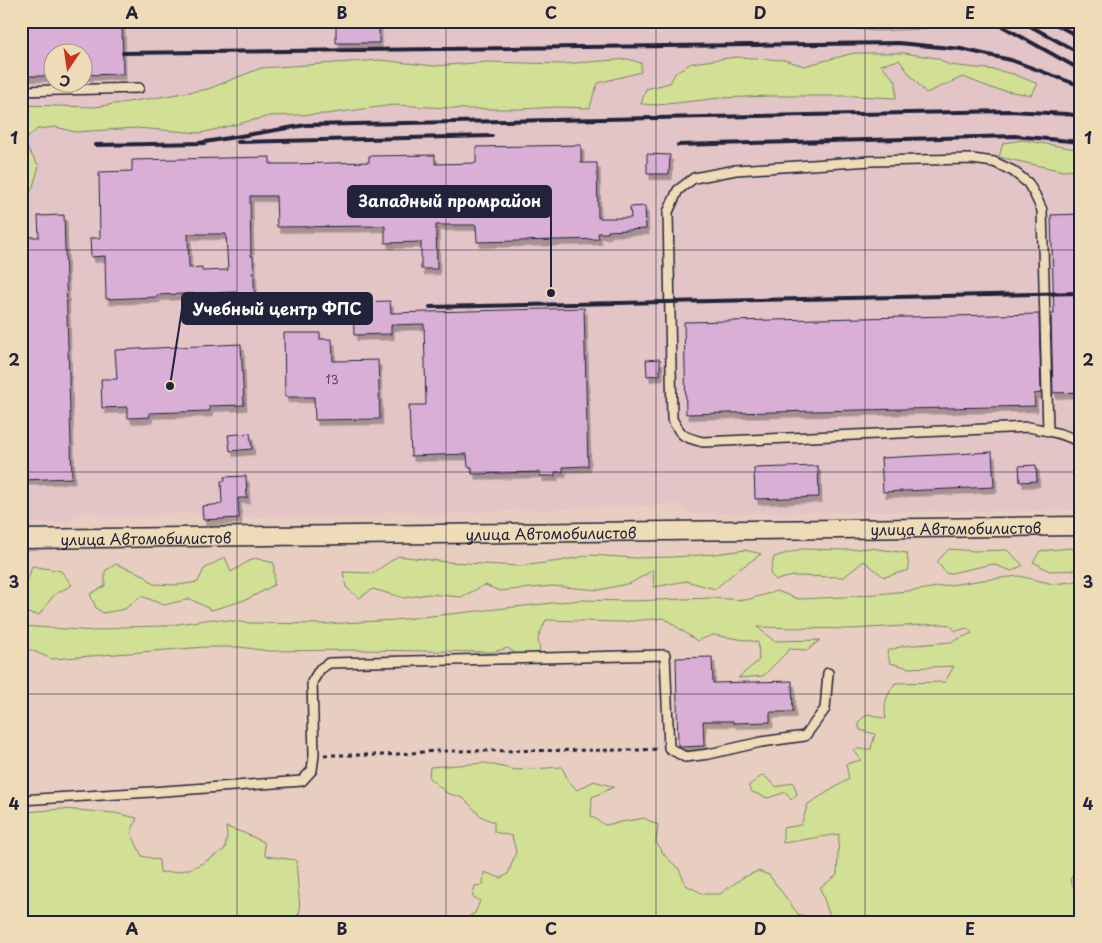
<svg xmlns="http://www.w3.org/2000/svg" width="1102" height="943" viewBox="0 0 1102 943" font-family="'Playpen Sans',sans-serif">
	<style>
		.built { fill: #e4c5c7; fill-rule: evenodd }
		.green { fill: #d1e094; stroke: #7a8168 }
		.building { fill: #d9afd5; stroke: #22223b; fill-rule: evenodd; filter: url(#shadow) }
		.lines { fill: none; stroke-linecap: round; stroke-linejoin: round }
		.service-casing { stroke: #22223b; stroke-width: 12 }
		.minor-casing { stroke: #22223b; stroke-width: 21 }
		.path { stroke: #22223b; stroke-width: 3; stroke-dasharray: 4 4; stroke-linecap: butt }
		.service { stroke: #eedbb8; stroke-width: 9 }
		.minor { stroke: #eedbb8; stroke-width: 18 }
		.rail { stroke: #22223b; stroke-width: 4 }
		.grid { fill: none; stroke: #22223b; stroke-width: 1; stroke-opacity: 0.55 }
		.labels { text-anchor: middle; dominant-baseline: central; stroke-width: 4; stroke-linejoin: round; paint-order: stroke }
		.number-label { font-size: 12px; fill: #504562 }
		.street-label { font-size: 15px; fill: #22223b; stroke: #eedbb8 }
		.leader { fill: none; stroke: #22223b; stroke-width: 2 }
		.callout-dot { fill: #22223b; stroke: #eedbb8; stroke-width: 2 }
		.callout { fill: #22223b; stroke: #22223b; stroke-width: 2 }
		.callout-label { font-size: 16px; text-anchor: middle; font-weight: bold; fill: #fff }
		.neatline { fill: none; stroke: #22223b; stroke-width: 2 }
		.grid-label { font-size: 16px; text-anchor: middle; font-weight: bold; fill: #22223b }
	</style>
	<defs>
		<filter id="shadow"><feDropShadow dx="3" dy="5.5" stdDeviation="0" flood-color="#0004"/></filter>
	</defs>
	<rect width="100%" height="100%" fill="#e8cec1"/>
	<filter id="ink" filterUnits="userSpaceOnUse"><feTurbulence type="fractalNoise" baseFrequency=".02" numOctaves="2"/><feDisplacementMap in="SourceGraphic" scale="10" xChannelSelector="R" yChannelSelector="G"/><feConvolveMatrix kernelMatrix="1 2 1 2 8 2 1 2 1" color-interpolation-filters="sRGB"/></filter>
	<g filter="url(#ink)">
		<path class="built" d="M21 21H1081V510L691 514 679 504 656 506 499 511 415 516 413 511H388L380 518 281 516 203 520 197 513 101 518 92 512 74 514 66 523H21ZM52 52H82V82H52Z"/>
		<path class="green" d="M735 21H930L935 25 924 29 875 31 826 26 776 28 736 26Z
			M854 53H904L937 58 949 65 996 70 1013 74 1038 84 1031 95 994 89 963 77 926 93 911 76 899 60 881 65 896 81V98L854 96H770L720 98 658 105 641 104 646 89 670 83 676 72 692 63 736 57 784 60 804 66Z
			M628 59 641 63V72L598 83 593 96 590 108 557 107 520 109H466L394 105 326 114 270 116 201 133 136 128 75 132 56 127 37 129 23 142 39 166 32 190 21 192V105L95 107 160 97 208 89 261 68 380 60 434 66 488 62 562 64Z
			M1023 140 1081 150V170L1063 171 999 157 1003 143Z
			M870 548 907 553 909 570 884 577 864 561 844 577 793 576 776 580 770 574 774 557 801 549 844 550Z
			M1071 548 1081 554V570L1050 571 1033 562 1040 551Z
			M949 549 975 551 1007 550 1023 565 1012 571 992 564 947 574 937 562Z
			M745 550 761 554 734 573 715 589 686 581 654 587 653 570 631 583 599 590 552 586 500 591 485 585 461 597 428 594 404 598 373 589 359 598 346 587 343 572 373 573 398 556 447 562 520 566 560 561 591 555 636 558 673 557 714 554Z
			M225 557 231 572 254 558 274 563V585L248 599 212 610 190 599 164 605 141 596 125 609 103 613 96 608 90 594 105 586V571L116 564 144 575 153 584 178 585 198 582 204 569Z
			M32 566 61 571 72 585 54 595 39 615 21 612V581L26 587Z
			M1019 576 1053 584 1081 581V864L1076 869 1070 880 1075 890H1081V922H832L820 888 837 875 839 834 783 843V828L801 825 808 804 849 779 846 764 861 760 853 749H871L875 734 860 730 858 722 868 714 886 719C883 702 887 696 895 683L945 682 954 666 909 668 890 663 887 651 903 646 951 642 972 633 967 628 956 631 950 625 941 624 850 629 757 627 774 641 820 640 808 650 790 649 763 676 738 678 759 660 758 642 713 635 697 641 664 618 621 622 546 620 538 638 540 652 519 656 508 648 493 652 357 650 269 651 240 647H205L52 659 26 648 21 655V626L95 631 121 627 164 626 213 619 250 623 326 624 394 620 580 600 631 601 711 598 746 600 777 591 798 599 844 597 918 590 983 580Z
			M485 763 516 770 562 767 568 780 577 790 594 781 614 787 592 797 591 816 605 825 644 818 658 825 656 842 665 856 679 869 686 885 703 894H720L742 878 758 871 769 875 798 914 821 922H459L475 913 480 901 472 896 475 886 483 885 484 872 501 878 508 874 516 852 512 836 494 832V822L482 817 463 798 447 793 429 778 430 767Z
			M763 775 777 787 793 782 797 794 791 800 786 792 768 798 752 792 748 786Z
			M62 809 115 813 137 818 131 833 142 856 159 860 160 872C186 875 204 863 225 849L227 836 226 827 244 833 264 842 265 856 296 860 300 911 294 922H21V816L27 812Z"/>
		<path class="building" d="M21 21H122L123 74 82 75V52H52V76H21Z
			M336 21H379V43H336Z
			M581 145V163H597L598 218H631L630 207 645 206 646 229 608 231V233H598L599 239 477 242 476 225H436L437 269H421V242L385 243V226L277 227 276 196H250L251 256H253L255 309H237L236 292 157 295V297L106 299 105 256 91 257 90 238H100L99 172 132 171V160L270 157V164H292L369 162V156L435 155V164L476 163V147ZM188 234H226L228 270 202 271V267L189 268Z
			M647 154 670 155 669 174H647Z
			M1081 214V392L1053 393 1051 314H1054L1051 215Z
			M64 215 72 478 21 480V237H39L38 216Z
			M390 301 391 313 584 308 588 466 563 467V472H555V476H540V472L472 474V467H468L467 454 411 456 409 405H426L424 324 391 325V334L354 335 353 302Z
			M1039 314 1041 393 1034 394 1035 406 686 414 684 322Z
			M284 333H320V339H332L333 361 378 360 380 419 315 420 314 397H285Z
			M241 344 244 405 209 406 210 411 149 413 150 417 128 418 127 407 102 408 101 379H117L115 350Z
			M660 359V375L647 376 646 360Z
			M250 433 252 449 230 451 228 435Z
			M992 452 994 487 883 492 881 458Z
			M1036 465 1037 481 1020 482 1019 466Z
			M818 466 819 497 755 499 754 468Z
			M246 476 247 498H238L239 518 203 520 202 506 222 504 221 481H225L224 477Z
			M712 657 713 683 792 681 793 712H770V722L733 723V721H703L704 746 680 747 678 746 676 658Z"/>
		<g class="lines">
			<g class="service-casing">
				<path id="service" d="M21 91 139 88
					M1048 431 1042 210 1035 195 1028 183 1013 171 994 162 972 159 871 161 736 170 694 178 678 190 668 212 672 419C682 437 683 437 703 442L1029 427C1047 431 1065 433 1081 443
					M21 800 151 792 302 781 312 770 314 755 312 682 320 669 329 663 665 655 669 748 685 757 709 754 761 742 805 736 825 709 828 673"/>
			</g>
			<g class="minor-casing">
				<g id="minor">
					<path id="s1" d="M21 539 1081 526"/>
				</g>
			</g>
			<path class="path" d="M324 755H385L436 751 641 750 658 749"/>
			<use href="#service" class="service"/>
			<use href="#minor" class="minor"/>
			<path class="rail" d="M993 21 1081 70
				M1021 21 1081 54
				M1050 21 1081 38
				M1068 21 1081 31
				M123 53 898 43 961 49 1011 60 1081 86
				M238 142 492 136
				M199 143 306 125 1010 111 1067 114 1081 116
				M95 145 205 143
				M678 145 1015 136 1081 142
				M430 307 1081 293"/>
		</g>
	</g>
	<path class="grid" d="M237 21V922M446 21V922M656 21V922M865 21V922M21 250H1081M21 472H1081M21 694H1081"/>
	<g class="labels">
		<g class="number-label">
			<text x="332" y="379">13</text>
		</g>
		<g class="street-label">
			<text stroke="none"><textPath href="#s1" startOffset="935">улица Автомобилистов</textPath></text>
			<text stroke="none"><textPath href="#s1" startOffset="530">улица Автомобилистов</textPath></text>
			<text stroke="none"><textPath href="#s1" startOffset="125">улица Автомобилистов</textPath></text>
		</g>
	</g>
	<path class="leader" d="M551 293L551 201M170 386L182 309"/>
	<g class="callout-dot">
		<circle cx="551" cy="293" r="5"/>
		<circle cx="170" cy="386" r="5"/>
	</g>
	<g class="callout">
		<rect x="348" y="186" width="203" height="31" rx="5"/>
		<rect x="182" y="293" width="190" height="31" rx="5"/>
	</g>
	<g class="callout-label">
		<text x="450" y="207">Западный промрайон</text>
		<text x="277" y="315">Учебный центр ФПС</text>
	</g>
	<rect width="1102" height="943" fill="none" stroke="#eedbb8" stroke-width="55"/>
	<g transform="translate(68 68) rotate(193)"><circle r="24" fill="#eedbb8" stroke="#9c9186"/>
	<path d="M0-4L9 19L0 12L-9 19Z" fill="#c8321e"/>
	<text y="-8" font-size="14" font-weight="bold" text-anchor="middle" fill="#22223b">С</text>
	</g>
	<rect x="28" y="28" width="1046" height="888" class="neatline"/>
	<g class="grid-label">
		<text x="132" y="19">A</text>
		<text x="342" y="19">B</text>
		<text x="551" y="19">C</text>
		<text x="760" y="19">D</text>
		<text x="970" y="19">E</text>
		<text x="14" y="144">1</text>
		<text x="1088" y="144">1</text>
		<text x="14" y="366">2</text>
		<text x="1088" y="366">2</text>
		<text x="14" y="588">3</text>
		<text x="1088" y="588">3</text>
		<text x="14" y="810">4</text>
		<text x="1088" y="810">4</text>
		<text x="132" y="935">A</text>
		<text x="342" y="935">B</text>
		<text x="551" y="935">C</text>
		<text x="760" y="935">D</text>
		<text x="970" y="935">E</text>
	</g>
</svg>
